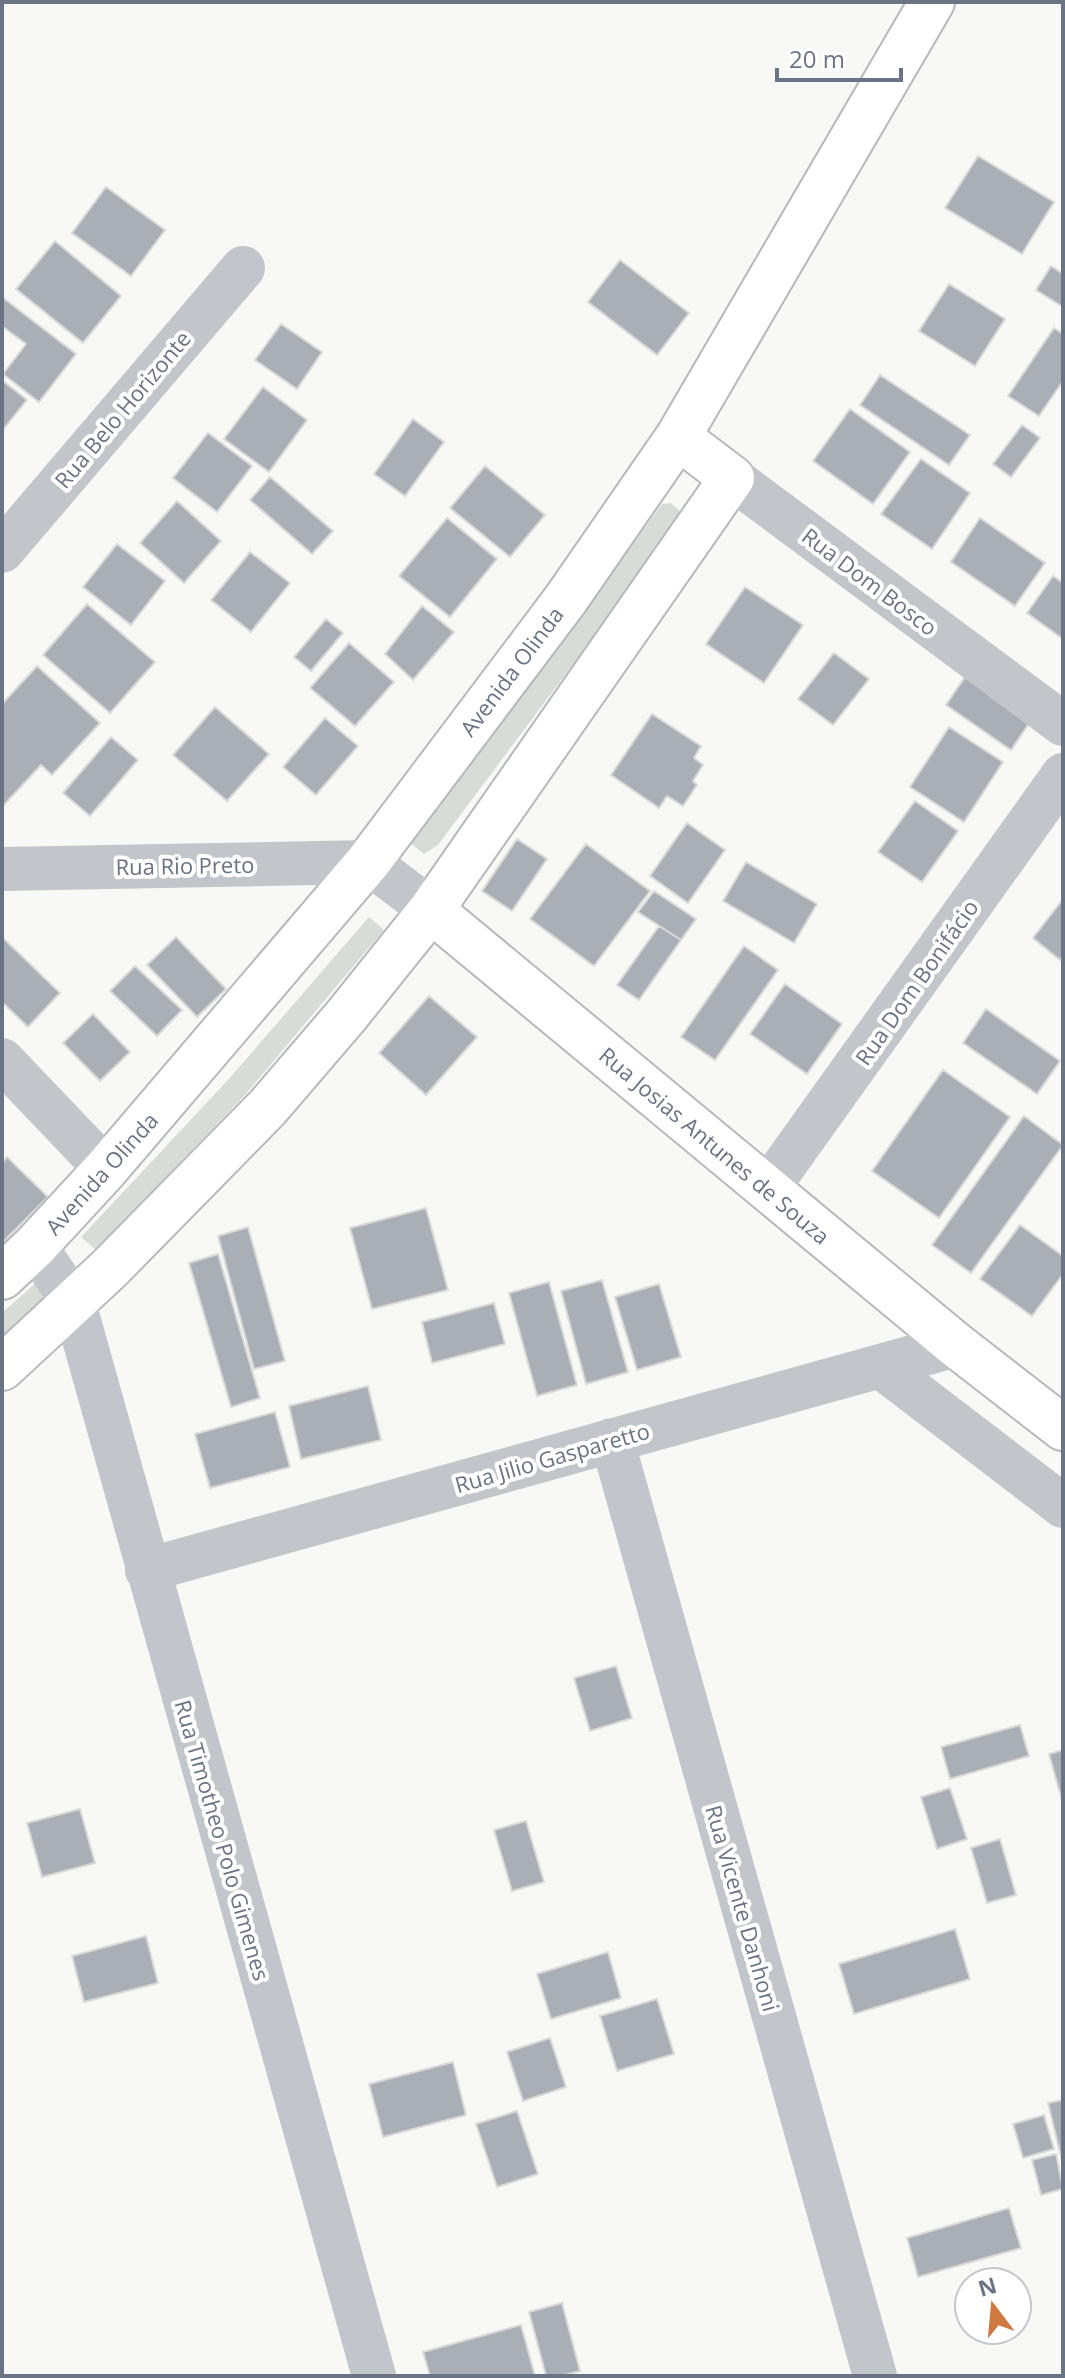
<svg xmlns="http://www.w3.org/2000/svg" width="1065" height="2378" viewBox="0 0 1065 2378" font-family="'Open Sans',sans-serif">
	<style>
		.green { fill: #d7ddd6 }
		.building { fill: #aaafb6; stroke: #dadad9; stroke-width: 2 }
		.lines { fill: none; stroke-linecap: round; stroke-linejoin: round }
		.secondary-casing { stroke: #b5b8bd; stroke-width: 48 }
		.street { stroke: #c2c5c9; stroke-width: 44 }
		.secondary { stroke: #fff; stroke-width: 44 }
		.labels { text-anchor: middle; dominant-baseline: central; stroke-width: 8; stroke-linejoin: round; paint-order: stroke }
		.street-label { font-size: 22px; fill: #6b7484; stroke: #fff }
	</style>
	<rect width="100%" height="100%" fill="#f8f8f6"/>
	<path class="green" d="M671 503 680 511V521L438 845 424 854 410 843C492 728 580 618 662 504Z
		M369 917 384 930 245 1095 96 1250 81 1237 228 1080Z
		M40 1279 55 1296 2 1343V1313Z"/>
	<path class="building" d="M978 156 1054 202 1022 254 945 208Z
		M106 187 165 230 131 276 72 233Z
		M55 241 121 296 83 343 16 289Z
		M620 260 689 313 657 355 588 302Z
		M1051 266 1063 274V307L1036 290Z
		M949 284 1005 319 975 366 919 331Z
		M2 297 76 354 39 402 3 374 26 344 2 326Z
		M281 324 322 352 297 389 255 360Z
		M1054 328 1063 334V381L1039 416 1008 396Z
		M880 375 970 435 949 465 860 405Z
		M2 380 27 400 2 431Z
		M263 387 307 420 269 472 224 439Z
		M850 409 910 452 873 504 813 461Z
		M413 419 444 442 405 496 374 474Z
		M1022 425 1040 438 1011 477 993 464Z
		M208 433 252 466 217 512 173 478Z
		M921 459 970 493 932 549 881 514Z
		M485 466 545 515 510 557 450 508Z
		M270 477 333 531 312 554 250 500Z
		M177 501 221 541 184 583 140 543Z
		M447 518 497 559 450 617 399 576Z
		M980 518 1045 563 1015 606 951 562Z
		M117 544 165 581 131 625 83 587Z
		M250 552 290 583 251 632 211 600Z
		M1053 576 1063 583V639L1027 613Z
		M745 587 803 625 764 683 706 644Z
		M87 604 155 662 110 713 43 655Z
		M422 606 454 632 413 680 385 654Z
		M326 619 343 633 311 671 294 657Z
		M349 643 394 682 355 726 310 688Z
		M834 653 869 679 833 725 798 699Z
		M37 666 100 723 52 775 41 765 3 806 2 700 4 702Z
		M967 674 1032 719 1011 750 946 705Z
		M215 707 269 754 227 801 173 755Z
		M652 714 701 746 694 758 703 765 693 781 697 785 683 806 667 796 659 808 611 775Z
		M325 718 358 746 316 795 283 767Z
		M949 727 1003 762 964 822 910 787Z
		M111 737 138 760 90 816 63 793Z
		M915 801 958 831 922 882 878 852Z
		M687 823 725 850 688 903 650 876Z
		M517 839 547 859 512 911 482 891Z
		M586 844 650 891 594 966 530 919Z
		M746 862 817 904 794 943 723 901Z
		M654 891 696 919 681 940 638 912Z
		M1063 899V956L1060 960 1033 938Z
		M659 926 681 940 639 1000 617 985Z
		M2 937 60 993 28 1027 2 1002Z
		M176 937 226 989 197 1017 147 965Z
		M744 946 778 970 715 1060 681 1037Z
		M135 966 182 1010 157 1036 110 991Z
		M785 984 842 1024 807 1074 750 1034Z
		M429 996 477 1037 426 1095 379 1053Z
		M986 1009 1060 1061 1037 1094 963 1043Z
		M93 1014 130 1052 100 1081 63 1043Z
		M943 1070 1010 1117 939 1218 872 1171Z
		M1024 1116 1063 1145 971 1273 932 1245Z
		M7 1157 48 1197 2 1243V1163Z
		M426 1208 448 1290 372 1309 350 1228Z
		M1020 1225 1063 1256V1274L1032 1316 980 1279Z
		M248 1227 285 1361 254 1369 218 1236Z
		M218 1254 260 1398 231 1407 189 1263Z
		M602 1280 628 1372 586 1384 561 1291Z
		M549 1282 577 1385 537 1396 509 1293Z
		M659 1284 681 1357 637 1370 615 1297Z
		M494 1303 505 1344 432 1363 422 1322Z
		M368 1386 381 1440 301 1459 289 1406Z
		M275 1412 290 1467 210 1488 195 1434Z
		M616 1666 632 1718 590 1731 574 1678Z
		M1020 1725 1029 1756 950 1779 941 1747Z
		M1063 1750V1804L1049 1754Z
		M950 1788 967 1839 937 1849 921 1797Z
		M80 1809 95 1863 42 1877 27 1823Z
		M526 1821 544 1882 512 1891 494 1830Z
		M1000 1839 1016 1895 987 1903 971 1848Z
		M955 1929 970 1979 854 2014 839 1964Z
		M146 1936 158 1983 84 2002 72 1956Z
		M608 1952 621 1998 551 2019 537 1974Z
		M657 1999 674 2054 617 2071 600 2016Z
		M550 2038 566 2087 523 2101 507 2052Z
		M453 2062 466 2115 383 2137 369 2084Z
		M1063 2100V2165L1048 2103Z
		M517 2111 538 2174 497 2187 476 2124Z
		M1044 2115 1054 2149 1023 2158 1013 2124Z
		M1056 2154 1063 2189 1041 2195 1032 2160Z
		M1009 2208 1021 2248 918 2277 907 2238Z
		M562 2303 580 2371 560 2376H546L529 2312Z
		M521 2325 535 2376H430L423 2352Z"/>
	<g class="lines">
		<g class="secondary-casing">
			<path id="secondary" d="M431 910 956 1345 1063 1428
				M2 1277 35 1246 106 1169 368 862 566 599 678 437 932 2
				M2 1368 109 1269 268 1107 346 1016 431 910 732 478 678 437"/>
		</g>
		<path class="street" d="M732 478 1063 724
			M2 551 243 268
			M2 869 368 862 431 910
			M2 1060 106 1169
			M768 1188 1063 775
			M35 1246 74 1303 374 2376
			M880 1366 1063 1506
			M612 1440 875 2376
			M147 1570 956 1345"/>
		<use href="#secondary" class="secondary"/>
	</g>
	<g class="labels">
		<g class="street-label">
			<text transform="translate(122 409) rotate(-50)">Rua Belo Horizonte</text>
			<text transform="translate(870 581) rotate(37)">Rua Dom Bosco</text>
			<text transform="translate(511 671) rotate(-53)">Avenida Olinda</text>
			<text transform="translate(185 865) rotate(-1)">Rua Rio Preto</text>
			<text transform="translate(916 982) rotate(-55)">Rua Dom Bonifácio</text>
			<text transform="translate(715 1145) rotate(40)">Rua Josias Antunes de Souza</text>
			<text transform="translate(101 1173) rotate(-48)">Avenida Olinda</text>
			<text transform="translate(552 1457) rotate(-16)">Rua Jilio Gasparetto</text>
			<text transform="translate(223 1840) rotate(74)">Rua Timotheo Polo Gimenes</text>
			<text transform="translate(743 1908) rotate(74)">Rua Vicente Danhoni</text>
		</g>
	</g>
	<rect width="1065" height="2378" fill="none" stroke="#6b7484" stroke-width="8"/>
	<g transform="translate(993 2306) rotate(344)"><circle r="38" fill="#ffffff" stroke="#c4c7ce" stroke-width="2"/>
	<path d="M0-6L14 30L0 20L-14 30Z" fill="#cf7a40"/>
	<text y="-12" font-size="22" font-weight="bold" text-anchor="middle" fill="#6b7484">N</text>
	</g>
	<path d="M777 68v12h124v-12" fill="none" stroke="#6b7484" stroke-width="4"/>
	<text x="789" y="68" font-size="24" fill="#6b7484" stroke="#ffffff" stroke-width="6" paint-order="stroke">20 m</text>
</svg>
